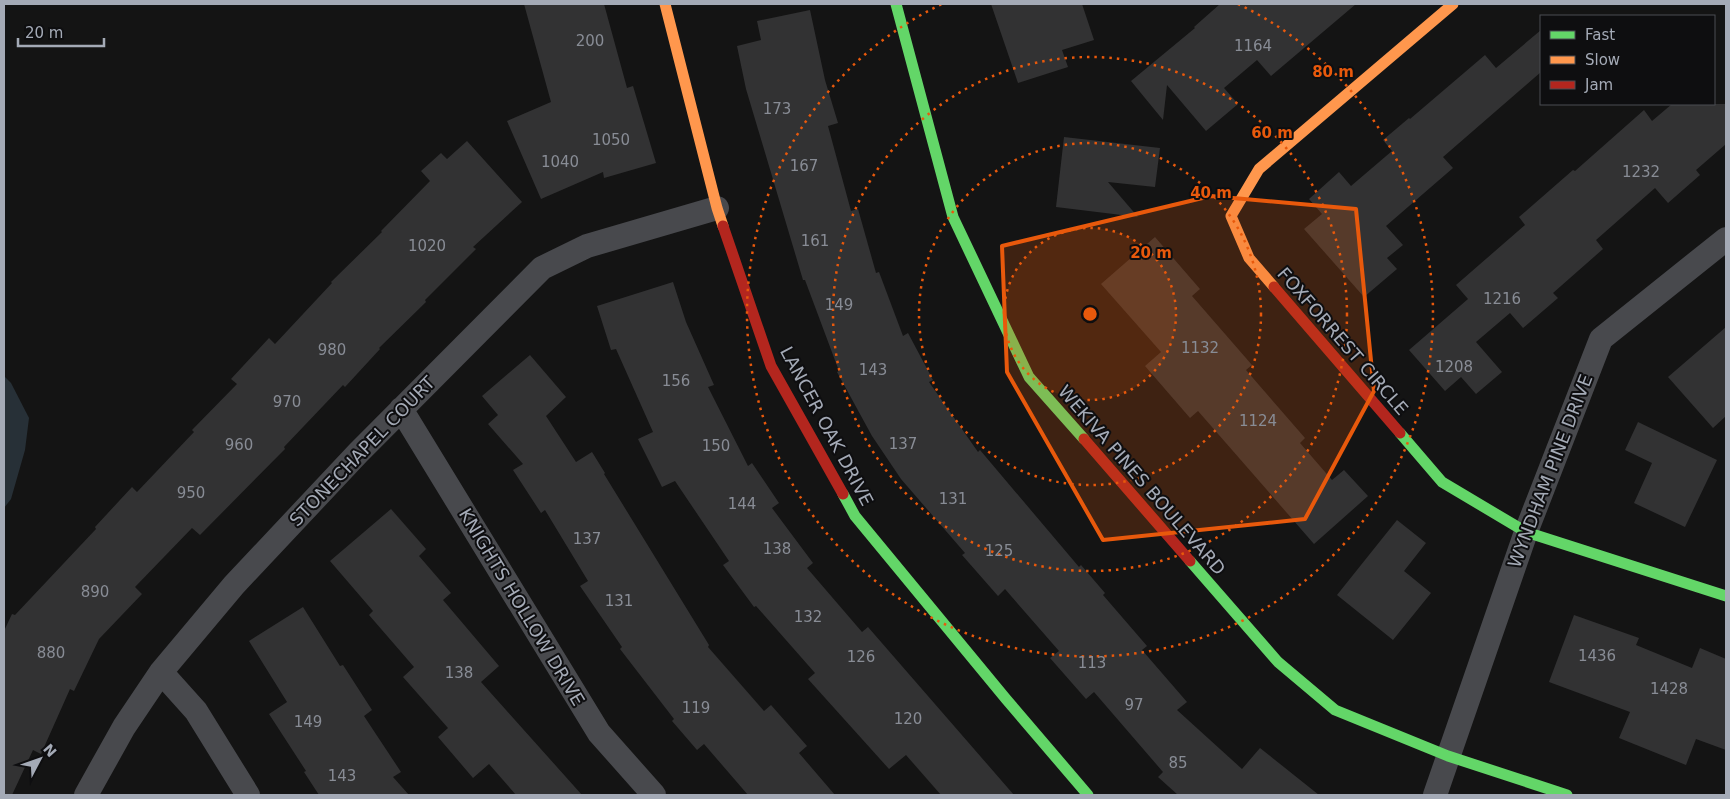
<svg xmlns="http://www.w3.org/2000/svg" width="1730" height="799" viewBox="0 0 1730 799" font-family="'DejaVu Sans',sans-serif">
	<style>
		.water { fill: #273037 }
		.building { fill: #323233 }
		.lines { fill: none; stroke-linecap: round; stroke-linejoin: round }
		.street { stroke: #48494d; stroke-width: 24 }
		.fast { stroke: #63d668; stroke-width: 11 }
		.slow { stroke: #ff974d; stroke-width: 11 }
		.jam { stroke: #b3261e; stroke-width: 11 }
		.marked { fill: #e8590c; fill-opacity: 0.2; stroke: #e8590c; stroke-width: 4; stroke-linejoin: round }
		.ring { fill: none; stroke: #e8590c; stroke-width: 2.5; stroke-dasharray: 2.5 5 }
		.labels { text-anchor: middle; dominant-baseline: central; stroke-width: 4; stroke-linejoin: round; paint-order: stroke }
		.number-label { font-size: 15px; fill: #888c95 }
		.street-label { font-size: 18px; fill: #a4aab6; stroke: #0e0e10 }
		.centre { fill: #e8590c; stroke: #0e0e10; stroke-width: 2.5 }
		.ring-label { font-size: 15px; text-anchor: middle; font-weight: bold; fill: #e8590c; stroke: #0e0e10; stroke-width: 4; stroke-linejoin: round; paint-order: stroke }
	</style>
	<rect width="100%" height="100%" fill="#141414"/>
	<path class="water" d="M4 376 11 383 29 418 25 450 11 499 4 508Z"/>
	<path class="building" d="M524 4H604L627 88 633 86 656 163 604 178 603 172 541 199 507 121 551 102Z
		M991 4H1082L1094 40 1062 50 1068 67 1018 83Z
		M1220 4H1356L1271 76 1257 60 1224 88 1238 104 1206 131 1167 85 1163 120 1131 81 1195 28 1194 27Z
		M810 10 825 80 838 123 828 126 851 211 858 209 876 273 879 272 903 336 908 333 933 380 929 382 978 452 980 450 1079 567 1081 565 1105 593 1103 595 1147 646 1142 650 1187 702 1177 710 1242 769 1260 748 1319 795H1178L1158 777 1163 772 1094 692 1086 699 1050 658 1059 651 1005 589 998 596 962 555 965 553 901 479 872 436 837 372 839 371 805 280H803L746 89 737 46 761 40 757 21Z
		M1541 30V72L1443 157 1453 168 1386 226 1403 245 1387 258 1397 269 1364 297 1304 229 1322 214 1309 199 1339 172 1351 186 1392 151 1383 140 1409 118 1410 119 1485 55 1496 68Z
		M1672 104H1726V144L1696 170 1700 175 1668 203 1655 188 1596 240 1603 249 1553 293 1558 298 1523 328 1510 313 1476 342 1502 372 1476 394 1461 377 1445 391 1409 350 1468 299 1456 285 1525 225 1519 217 1573 170 1575 171 1644 110 1652 121Z
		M1064 137 1160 148 1155 187 1108 182 1138 217 1056 207Z
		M467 141 522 202 473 247 476 249 425 300 426 302 379 348 380 349 345 387 343 385 284 447 285 449 200 535 192 528 135 587 142 594 99 639 74 691 70 689 41 754 33 750 12 795H4V631L12 614 15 615 96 529 95 527 132 487 137 492 194 432 192 430 237 384 231 379 269 338 275 344 332 283 331 282 382 232 381 231 430 181 421 171 441 153 447 159Z
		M1155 237 1200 289 1192 296 1252 365 1246 370 1305 438 1300 443 1332 480 1344 470 1368 496 1314 544 1198 411 1190 418 1145 366 1161 352 1101 284Z
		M673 282 686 322 714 385 708 387 748 466 752 463 779 503 772 508 813 563 807 568 862 632 868 627 1014 795H941L906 755 889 769 808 679 815 673 756 606 754 607 723 565 729 561 675 481 662 487 638 439 653 432 616 349 611 350 597 306Z
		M1726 327V416L1713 428 1668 377Z
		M530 355 566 397 546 416 576 462 592 452 605 473 604 474 709 645 708 647 764 711 771 705 807 746 799 753 835 795H748L704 744 697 750 672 721 674 719 620 649 622 647 580 586 588 581 545 510 541 513 513 470 523 464 488 424 498 415 482 396Z
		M1638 422 1717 460 1685 527 1634 503 1652 463 1625 450Z
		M391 509 426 549 419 556 451 593 443 600 499 666 481 682 582 795H516L489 764 473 778 438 737 448 728 403 677 414 667 369 615 373 611 330 561Z
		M1397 520 1426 543 1404 571 1431 593 1393 640 1337 595Z
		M303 607 340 666 343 665 372 710 364 716 401 772 393 777 409 795H319L304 772 306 771 269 714 287 702 249 641Z
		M1574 615 1639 638 1636 645 1692 668 1700 648 1726 659V750L1696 739 1686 765 1619 738 1630 712 1549 682Z"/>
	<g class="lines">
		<path class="street" d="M401 409 599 733 654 795
			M161 672 196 711 248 795
			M86 795 124 727 161 672 234 585 358 453 542 268 587 246 717 208
			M1435 795 1526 532 1601 339 1726 239"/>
		<path class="fast" d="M896 4 953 217 1029 377 1084 439
			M1400 433 1442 482 1526 532 1726 596
			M843 494 855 516 1006 699 1088 795
			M1190 561 1278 662 1335 710 1448 756 1567 795"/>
		<path class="slow" d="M665 4 717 208 723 226
			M1274 287 1249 258 1231 216 1259 169 1453 4"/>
		<path class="jam" d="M723 226 771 366 843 494
			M1274 287 1400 433
			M1084 439 1190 561"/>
	</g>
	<path class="marked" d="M1211 196 1356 209 1374 391 1305 519 1103 540 1007 372 1002 246Z"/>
	<circle cx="1090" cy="314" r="86" fill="#e8590c" fill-opacity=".12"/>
	<g class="ring">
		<circle cx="1090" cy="314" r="86"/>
		<circle cx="1090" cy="314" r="171"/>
		<circle cx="1090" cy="314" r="257"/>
		<path d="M1238 4A343 343 0 1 1 942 4"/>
	</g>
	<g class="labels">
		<g class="number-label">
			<text x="590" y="41">200</text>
			<text x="1253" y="46">1164</text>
			<text x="777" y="109">173</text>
			<text x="611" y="140">1050</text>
			<text x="560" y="162">1040</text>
			<text x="804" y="166">167</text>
			<text x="1641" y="172">1232</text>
			<text x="815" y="241">161</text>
			<text x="427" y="246">1020</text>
			<text x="1502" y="299">1216</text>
			<text x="839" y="305">149</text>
			<text x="1200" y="348">1132</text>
			<text x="332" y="350">980</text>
			<text x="1454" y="367">1208</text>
			<text x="873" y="370">143</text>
			<text x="676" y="381">156</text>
			<text x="287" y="402">970</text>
			<text x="1258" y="421">1124</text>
			<text x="903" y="444">137</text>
			<text x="239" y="445">960</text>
			<text x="716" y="446">150</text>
			<text x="191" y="493">950</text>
			<text x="953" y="499">131</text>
			<text x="742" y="504">144</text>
			<text x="587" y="539">137</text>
			<text x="777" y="549">138</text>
			<text x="999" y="551">125</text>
			<text x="95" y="592">890</text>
			<text x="619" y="601">131</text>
			<text x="808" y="617">132</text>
			<text x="51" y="653">880</text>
			<text x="1597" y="656">1436</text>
			<text x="861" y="657">126</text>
			<text x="1092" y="663">113</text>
			<text x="459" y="673">138</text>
			<text x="1669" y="689">1428</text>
			<text x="1134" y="705">97</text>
			<text x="696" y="708">119</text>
			<text x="908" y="719">120</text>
			<text x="308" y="722">149</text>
			<text x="1178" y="763">85</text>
			<text x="342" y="776">143</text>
		</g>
		<g class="street-label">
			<text transform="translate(1343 341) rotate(49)">FOXFORREST CIRCLE</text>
			<text transform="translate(827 426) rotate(62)">LANCER OAK DRIVE</text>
			<text transform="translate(362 451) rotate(-46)">STONECHAPEL COURT</text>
			<text transform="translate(1550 471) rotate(-69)">WYNDHAM PINE DRIVE</text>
			<text transform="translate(1142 480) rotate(49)">WEKIVA PINES BOULEVARD</text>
			<text transform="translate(522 607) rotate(59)">KNIGHTS HOLLOW DRIVE</text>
		</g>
	</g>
	<circle cx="1090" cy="314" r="8" class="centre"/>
	<g class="ring-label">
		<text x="1333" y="77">80 m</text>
		<text x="1272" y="138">60 m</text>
		<text x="1211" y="198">40 m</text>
		<text x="1151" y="258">20 m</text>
	</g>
	<rect width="1730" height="799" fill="none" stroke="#a4aab6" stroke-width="10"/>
	<rect x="1540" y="15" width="175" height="90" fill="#0e0e10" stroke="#4a4c52"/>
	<rect x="1550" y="31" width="25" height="8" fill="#63d668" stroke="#4a4c52"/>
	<text x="1585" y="40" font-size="15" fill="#a4aab6">Fast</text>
	<rect x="1550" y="56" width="25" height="8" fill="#ff974d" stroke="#4a4c52"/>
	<text x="1585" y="65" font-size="15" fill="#a4aab6">Slow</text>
	<rect x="1550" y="81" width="25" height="8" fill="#b3261e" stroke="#4a4c52"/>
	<text x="1585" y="90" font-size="15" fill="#a4aab6">Jam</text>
	<g transform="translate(40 759) rotate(49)" stroke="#0e0e10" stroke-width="4" paint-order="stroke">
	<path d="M0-4L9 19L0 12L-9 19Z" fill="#a4aab6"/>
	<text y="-8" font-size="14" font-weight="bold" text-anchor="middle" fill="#a4aab6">N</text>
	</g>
	<path d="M18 38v8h86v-8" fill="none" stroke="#a4aab6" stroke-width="2.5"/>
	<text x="25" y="38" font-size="15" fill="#a4aab6" stroke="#0e0e10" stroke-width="4" paint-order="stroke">20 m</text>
</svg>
